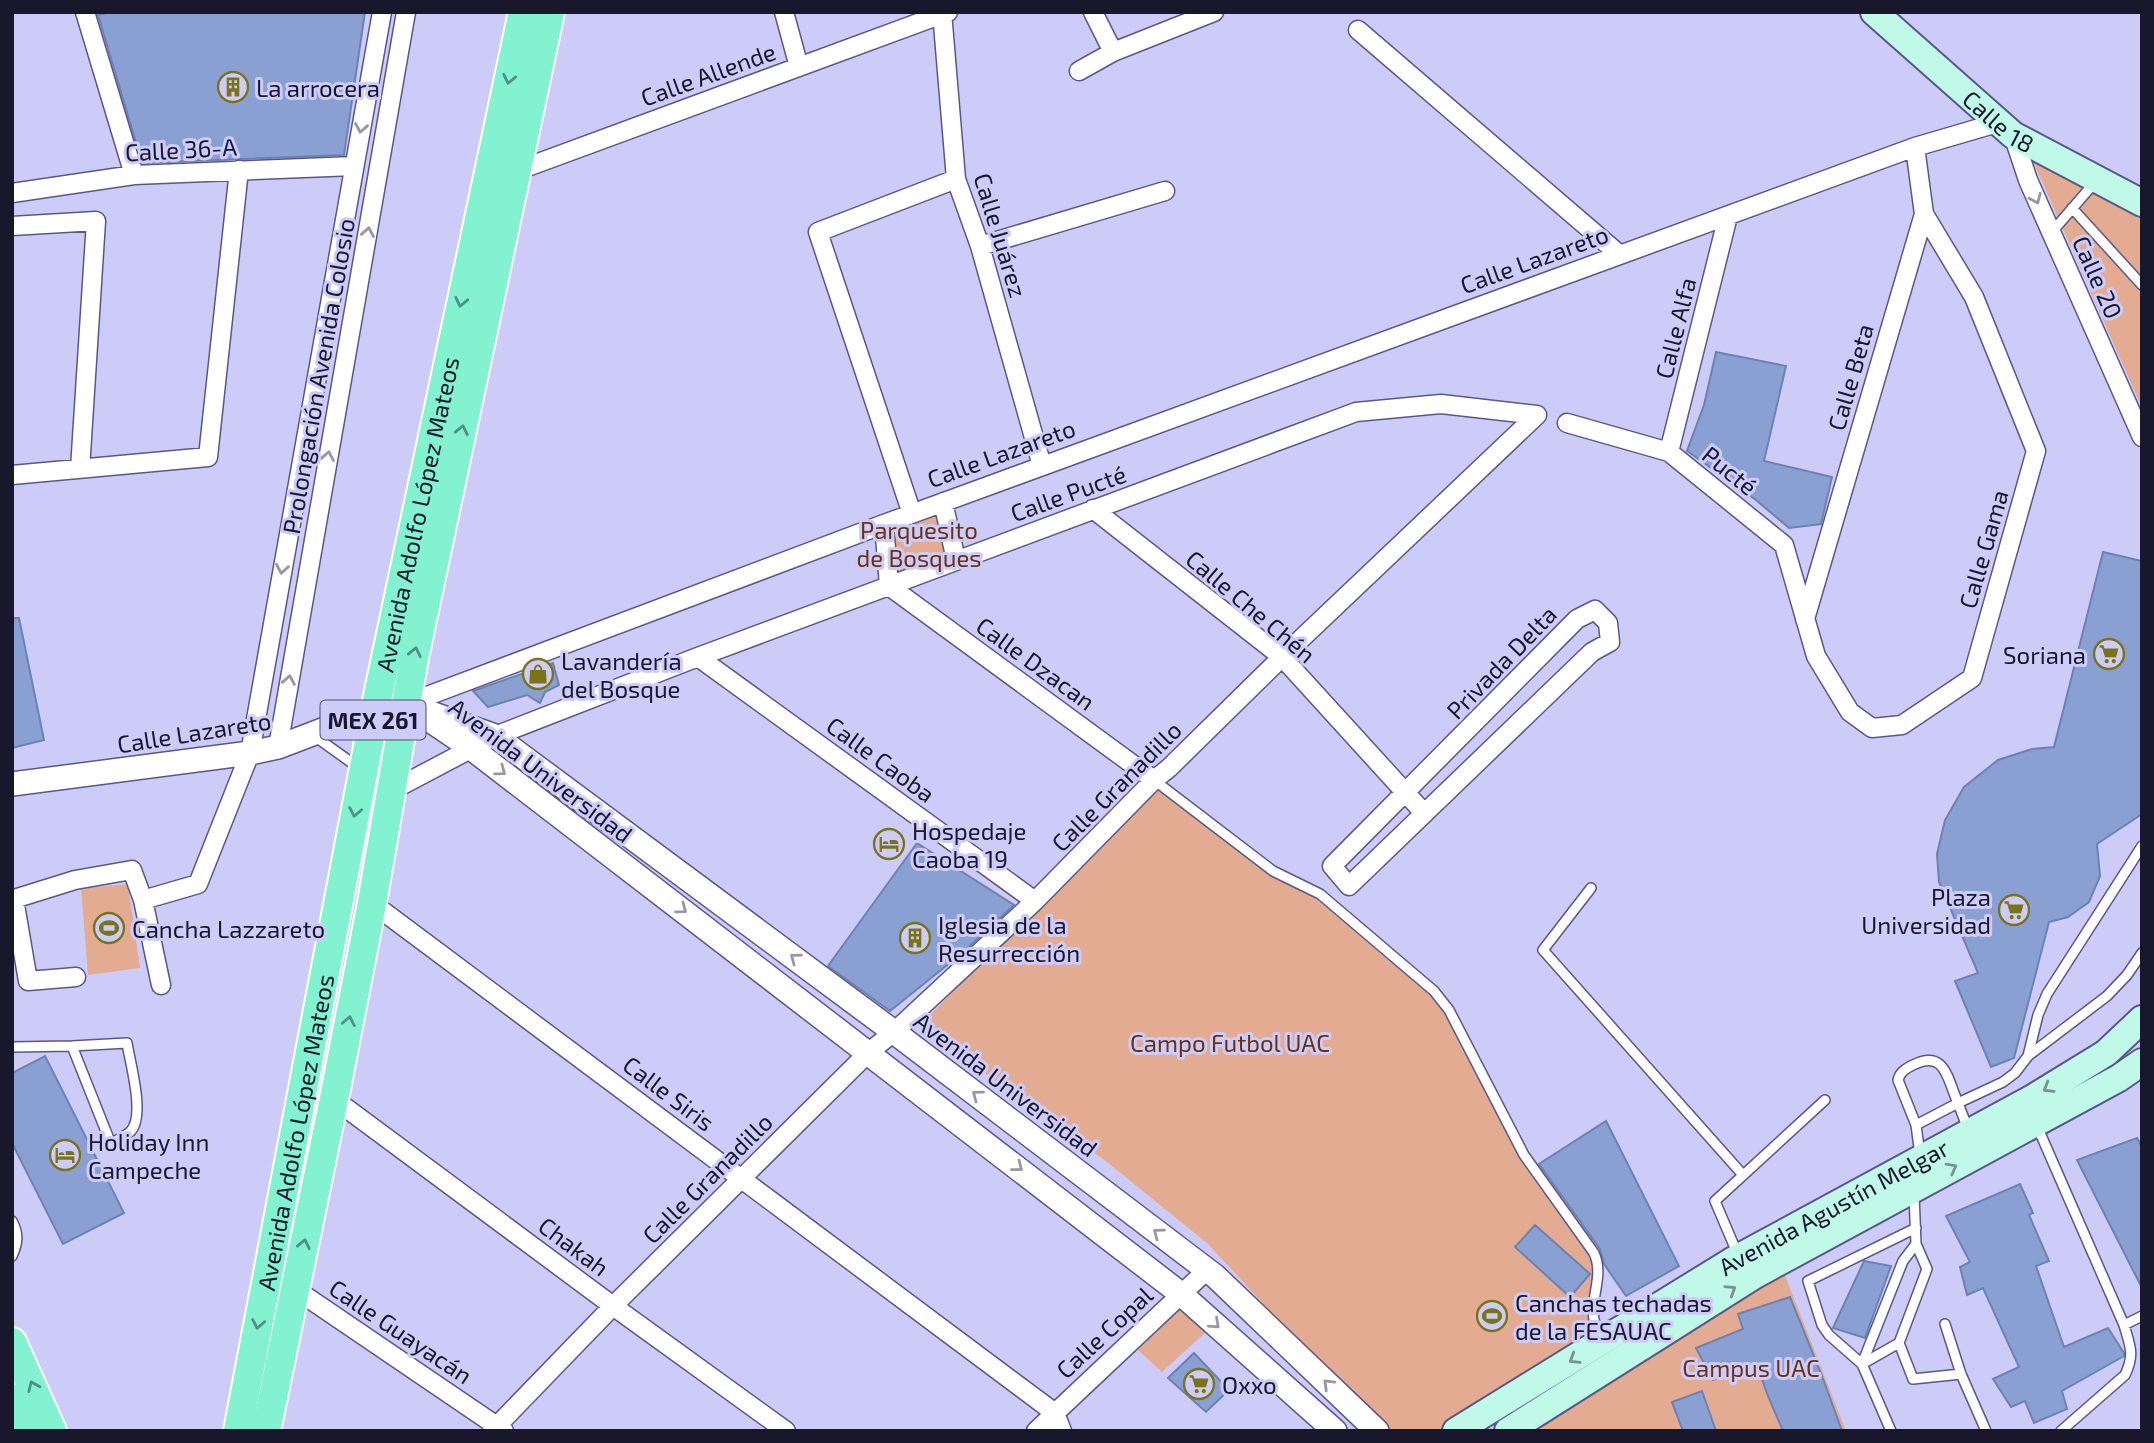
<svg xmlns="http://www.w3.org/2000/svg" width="2154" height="1443" viewBox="0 0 2154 1443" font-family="'Exo 2',sans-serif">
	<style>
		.green { fill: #e2ab92 }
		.building { fill: #8aa0d2; stroke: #6d82b3; stroke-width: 2 }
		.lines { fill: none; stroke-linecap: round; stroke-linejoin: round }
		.service-casing { stroke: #5a5788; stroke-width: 12 }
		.minor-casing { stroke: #5a5788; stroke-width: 21 }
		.tertiary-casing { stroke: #5a5788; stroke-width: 26 }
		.secondary-casing { stroke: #5a5788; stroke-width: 30 }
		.primary-casing { stroke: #fff; stroke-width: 32 }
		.service { stroke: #fff; stroke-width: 9 }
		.minor { stroke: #fff; stroke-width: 18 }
		.tertiary { stroke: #fff; stroke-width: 23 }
		.secondary { stroke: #c1f9e8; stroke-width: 26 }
		.primary { stroke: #82f2d0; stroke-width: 28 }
		.oneway { stroke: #528f86 }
		.oneway2 { stroke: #9797a0 }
		.oneway3 { stroke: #759393 }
		.labels { text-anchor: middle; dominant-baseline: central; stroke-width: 6; stroke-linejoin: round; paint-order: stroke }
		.shield { fill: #cdccf9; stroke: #4e4d69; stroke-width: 2 }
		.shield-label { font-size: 23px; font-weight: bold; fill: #18172b }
		.street-label { font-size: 24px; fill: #18172b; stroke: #cdccf9 }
		.poi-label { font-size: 24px; fill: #18172b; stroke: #cdccf9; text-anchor: start }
		.park-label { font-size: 24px; fill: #6a3113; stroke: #cdccf9 }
	</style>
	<rect width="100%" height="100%" fill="#cdccf9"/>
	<path class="green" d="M2032 159 2142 217V408Z
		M941 506 953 559 891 581 888 526Z
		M1154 780 1273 871 1320 894 1434 991 1524 1155 1594 1253 1595 1323 1603 1341 1456 1431H1381L1208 1244 1107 1162 920 1026Z
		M128 884 140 968 88 975 81 888Z
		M1784 1273 1846 1431H1530L1529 1427Z
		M1183 1307 1207 1331 1162 1372 1138 1350Z"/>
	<path class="building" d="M110 12H365L344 155 142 163 98 15Z
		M1716 352 1786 366 1764 461 1832 477 1821 524 1789 528 1756 500 1687 451 1704 405Z
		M2103 552 2142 561V814L2097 844 2100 876 2089 902 2068 917 2049 922 2014 1058 1991 1067 1955 981 1978 973 1939 882 1937 854 1945 820 1964 787 1998 760 2032 749 2054 747Z
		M12 618H19L44 740 12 748Z
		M553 663 559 685 545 692 540 703 527 695 488 707 473 691Z
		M917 843 1014 905 961 954 890 1011 828 966Z
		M45 1056 124 1213 63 1244 12 1143V1073Z
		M1606 1121 1679 1266 1626 1296 1604 1264 1600 1249 1539 1164Z
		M2137 1138 2142 1147V1288L2077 1160Z
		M2020 1184 2033 1213 2029 1215 2049 1261 2036 1266 2064 1347 2108 1328 2124 1353V1356L2062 1391 2067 1409 2034 1423 2025 1401 2011 1407 1993 1379 2019 1367 1983 1288 1967 1295 1960 1267 1970 1262 1946 1216Z
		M1535 1225 1590 1274 1570 1297 1515 1247Z
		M1864 1261 1891 1266 1865 1338 1833 1328Z
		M1790 1297 1822 1376 1842 1431H1783L1768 1396 1756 1363 1713 1380 1696 1348 1743 1329 1738 1314Z
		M1194 1353 1229 1390 1206 1412 1168 1378Z
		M1702 1391 1716 1431H1683L1672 1402Z"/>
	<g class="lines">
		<g class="service-casing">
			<path id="service" d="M2072 208 2142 285
				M2051 233 2096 181
				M313 735 359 768
				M1154 780 1273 871 1320 894 1434 991 1449 1010 1524 1155 1594 1253C1605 1277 1588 1300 1595 1324 1596 1329 1600 1334 1602 1339
				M1591 888 1543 950 1743 1175
				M12 1047 72 1046 127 1043C130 1063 146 1117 130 1132 125 1136 117 1140 111 1144L72 1046
				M2028 1056 2107 996 2127 975 2142 953
				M1916 1125 1958 1103C1947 1078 1945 1049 1913 1065 1905 1069 1900 1072 1898 1080L1916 1125 1920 1155
				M2037 1126 2124 1325 2142 1316
				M1968 1129 1958 1103 2003 1082 2015 1073 2028 1056 2038 1015 2047 994 2142 846
				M1914 1194 1916 1244 1927 1269 1899 1343 1913 1379 1961 1374 1986 1431
				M12 1221C19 1234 18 1243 12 1256
				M1916 1228 1808 1281 1822 1325 1829 1335 1862 1364 1903 1261 1916 1244
				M1738 1255 1715 1201 1825 1100
				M1945 1324 1961 1374
				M1891 1431 1862 1364 1899 1343
				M2061 1431 2125 1375C2135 1354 2130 1346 2124 1325"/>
		</g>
		<g class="minor-casing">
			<path id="minor" d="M85 12 134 175
				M784 12 799 67
				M942 12 956 179 980 246 1042 466
				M1093 12 1113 52
				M1358 30 1620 255
				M1079 71 1113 52 1214 12
				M2013 135 2028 180 2142 437
				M511 173 948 12
				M12 193 134 175 354 166
				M12 226 96 221 80 469
				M980 246 1165 191
				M1567 423 1669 452 1784 545 1816 656 1850 712 1872 728 1902 725 1972 678 2036 451 1974 297 1924 214
				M1669 452 1728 216
				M12 475 208 457 239 170
				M943 502 956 560
				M1093 509 1282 657 1424 813
				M912 514 818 232 956 179
				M884 524 889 586 1154 780
				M1595 610 1608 623 1610 642 1592 652 1349 886 1332 866 1577 619Z
				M1805 619 1924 214 1915 147
				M698 657 1035 901
				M406 704 884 524 1915 147 1997 123
				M278 747 406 12
				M391 791 495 736 698 657 1356 412 1441 404 1537 415
				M143 900 198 884 250 753 382 12
				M372 903 1055 1413 1062 1431
				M76 977 28 981 14 899 75 880 132 870 143 900 161 985
				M334 1099 613 1306 786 1431
				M289 1287 295 1289 504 1431
				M492 1431 613 1306 869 1052 894 1032 1035 901 1154 780 1169 768 1282 657 1537 415
				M1036 1431 1207 1270"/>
		</g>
		<g class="tertiary-casing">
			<path id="tertiary" d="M406 704 495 736 894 1032 1215 1276 1377 1431
				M434 723 471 748 1181 1294 1335 1431
				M12 784 250 753 278 747 375 710 388 707"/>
		</g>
		<g class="secondary-casing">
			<g id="secondary">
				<path id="s1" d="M1874 12 2013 135 2142 203"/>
				<path id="s2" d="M1456 1431 1732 1261 2031 1099 2106 1053 2142 1019"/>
				<path d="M1508 1431 1755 1275 2119 1078 2142 1062"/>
			</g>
		</g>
		<g class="primary-casing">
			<g id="primary">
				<path d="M12 1342 52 1431"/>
				<path d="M12 1398 27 1431"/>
				<path id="s3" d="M238 1431 375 710 523 12"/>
				<path d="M266 1431 334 1099 372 903 414 658 550 12"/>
			</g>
		</g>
		<use href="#service" class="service"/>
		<use href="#minor" class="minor"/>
		<use href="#tertiary" class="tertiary"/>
		<use href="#secondary" class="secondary"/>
		<use href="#primary" class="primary"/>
	</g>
	<defs><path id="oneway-chevron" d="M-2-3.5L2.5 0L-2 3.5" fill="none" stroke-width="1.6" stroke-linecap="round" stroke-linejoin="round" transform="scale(1.75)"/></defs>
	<g class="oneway">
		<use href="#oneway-chevron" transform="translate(509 79) rotate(102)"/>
		<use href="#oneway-chevron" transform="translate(461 302) rotate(102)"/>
		<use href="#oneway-chevron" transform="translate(462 430) rotate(-78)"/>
		<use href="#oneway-chevron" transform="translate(415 652) rotate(-78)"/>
		<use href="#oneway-chevron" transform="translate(355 812) rotate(101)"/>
		<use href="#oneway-chevron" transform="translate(349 1021) rotate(-79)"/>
		<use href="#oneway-chevron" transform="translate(304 1244) rotate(-78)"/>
		<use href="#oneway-chevron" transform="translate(258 1324) rotate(101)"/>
		<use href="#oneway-chevron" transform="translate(33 1386) rotate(-113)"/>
	</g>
	<g class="oneway2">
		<use href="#oneway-chevron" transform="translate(361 128) rotate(100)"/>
		<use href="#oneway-chevron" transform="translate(2036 199) rotate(66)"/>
		<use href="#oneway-chevron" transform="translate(368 232) rotate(-80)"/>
		<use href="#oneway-chevron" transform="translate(328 456) rotate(-80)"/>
		<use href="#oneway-chevron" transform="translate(282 569) rotate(100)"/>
		<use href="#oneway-chevron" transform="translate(289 680) rotate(-80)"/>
		<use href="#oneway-chevron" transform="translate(501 771) rotate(37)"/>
		<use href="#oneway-chevron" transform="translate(682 909) rotate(37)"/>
		<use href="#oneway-chevron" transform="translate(795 958) rotate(-143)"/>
		<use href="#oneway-chevron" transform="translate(977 1095) rotate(-143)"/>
		<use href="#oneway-chevron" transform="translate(1018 1167) rotate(38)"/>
		<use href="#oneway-chevron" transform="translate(1158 1233) rotate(-143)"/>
		<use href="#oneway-chevron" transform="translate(1215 1324) rotate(42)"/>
		<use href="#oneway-chevron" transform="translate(1328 1384) rotate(-136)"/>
	</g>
	<g class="oneway3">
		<use href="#oneway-chevron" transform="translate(2048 1088) rotate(149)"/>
		<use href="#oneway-chevron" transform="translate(1952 1168) rotate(-28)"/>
		<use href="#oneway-chevron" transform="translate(1731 1290) rotate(-32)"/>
		<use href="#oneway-chevron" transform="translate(1574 1359) rotate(148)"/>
	</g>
	<defs>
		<g id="building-ring" transform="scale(1.575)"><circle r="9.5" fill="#cdccf9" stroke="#797418" stroke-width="1.5"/><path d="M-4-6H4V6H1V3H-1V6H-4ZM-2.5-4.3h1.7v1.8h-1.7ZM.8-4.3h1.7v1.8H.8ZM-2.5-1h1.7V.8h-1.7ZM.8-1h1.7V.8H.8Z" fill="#797418"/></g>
		<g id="supermarket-ring" transform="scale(1.575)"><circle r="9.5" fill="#cdccf9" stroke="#797418" stroke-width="1.5"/><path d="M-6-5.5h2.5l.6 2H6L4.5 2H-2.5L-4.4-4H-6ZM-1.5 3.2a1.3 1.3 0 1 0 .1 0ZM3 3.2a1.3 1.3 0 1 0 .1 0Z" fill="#797418"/></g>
		<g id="shop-ring" transform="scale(1.575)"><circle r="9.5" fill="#cdccf9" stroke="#797418" stroke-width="1.5"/><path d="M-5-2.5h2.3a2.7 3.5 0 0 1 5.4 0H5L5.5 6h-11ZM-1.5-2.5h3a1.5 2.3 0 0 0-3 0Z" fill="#797418"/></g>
		<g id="hotel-ring" transform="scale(1.575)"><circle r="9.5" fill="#cdccf9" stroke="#797418" stroke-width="1.5"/><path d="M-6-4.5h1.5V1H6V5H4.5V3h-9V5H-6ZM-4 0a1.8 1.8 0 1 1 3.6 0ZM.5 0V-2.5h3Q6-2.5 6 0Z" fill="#797418"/></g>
		<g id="stadium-ring" transform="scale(1.575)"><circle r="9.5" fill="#cdccf9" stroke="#797418" stroke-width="1.5"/><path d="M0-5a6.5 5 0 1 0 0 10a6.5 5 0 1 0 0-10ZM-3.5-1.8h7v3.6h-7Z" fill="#797418"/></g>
	</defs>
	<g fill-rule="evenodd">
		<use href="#building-ring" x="233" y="87"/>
		<use href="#supermarket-ring" x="2109" y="654"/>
		<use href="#shop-ring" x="538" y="674"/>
		<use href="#hotel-ring" x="889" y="844"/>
		<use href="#supermarket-ring" x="2014" y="910"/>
		<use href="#stadium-ring" x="109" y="928"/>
		<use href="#building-ring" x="915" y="938"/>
		<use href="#hotel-ring" x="65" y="1155"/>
		<use href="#stadium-ring" x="1492" y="1316"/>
		<use href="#supermarket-ring" x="1199" y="1384"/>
	</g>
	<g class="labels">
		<rect class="shield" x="320.5" y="700.5" width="105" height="39" rx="5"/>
		<g class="shield-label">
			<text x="373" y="720">MEX 261</text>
		</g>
		<g class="street-label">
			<text transform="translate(708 74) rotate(-20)">Calle Allende</text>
			<text stroke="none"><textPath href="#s1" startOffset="166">Calle 18</textPath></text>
			<text transform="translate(181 149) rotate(-3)">Calle 36-A</text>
			<text transform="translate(1001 235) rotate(73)">Calle Juárez</text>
			<text transform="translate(1534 259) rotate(-20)">Calle Lazareto</text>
			<text transform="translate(2098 277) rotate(66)">Calle 20</text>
			<text transform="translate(1675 328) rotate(-76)">Calle Alfa</text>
			<text transform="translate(318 376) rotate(-80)">Prolongación Avenida Colosio</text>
			<text transform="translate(1850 377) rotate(-74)">Calle Beta</text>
			<text transform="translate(1001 453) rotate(-20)">Calle Lazareto</text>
			<text transform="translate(1730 470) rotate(39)">Pucté</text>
			<text transform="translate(1068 493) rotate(-20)">Calle Pucté</text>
			<text stroke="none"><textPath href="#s3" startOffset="934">Avenida Adolfo López Mateos</textPath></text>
			<text transform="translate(1983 549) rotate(-74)">Calle Gama</text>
			<text transform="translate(1251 606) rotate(40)">Calle Che Chén</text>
			<text transform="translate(1501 662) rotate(-46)">Privada Delta</text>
			<text transform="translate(1036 663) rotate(36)">Calle Dzacan</text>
			<text transform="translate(194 732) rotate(-9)">Calle Lazareto</text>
			<text transform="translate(881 759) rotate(36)">Calle Caoba</text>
			<text transform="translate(541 770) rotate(37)">Avenida Universidad</text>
			<text transform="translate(1116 786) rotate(-45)">Calle Granadillo</text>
			<text transform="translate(1006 1084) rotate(37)">Avenida Universidad</text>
			<text transform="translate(669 1093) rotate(37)">Calle Siris</text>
			<text stroke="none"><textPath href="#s3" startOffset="304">Avenida Adolfo López Mateos</textPath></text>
			<text transform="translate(707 1178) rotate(-45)">Calle Granadillo</text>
			<text stroke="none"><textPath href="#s2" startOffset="439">Avenida Agustín Melgar</textPath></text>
			<text transform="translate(574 1246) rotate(37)">Chakah</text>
			<text transform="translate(401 1331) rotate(34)">Calle Guayacán</text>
			<text transform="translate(1104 1332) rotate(-43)">Calle Copal</text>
		</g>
		<g class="poi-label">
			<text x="256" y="87">La arrocera</text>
			<text x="2086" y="654" text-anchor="end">Soriana</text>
			<text x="561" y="660">Lavandería<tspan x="561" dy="28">del Bosque</tspan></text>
			<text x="912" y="830">Hospedaje<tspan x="912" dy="28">Caoba 19</tspan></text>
			<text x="1991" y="896" text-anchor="end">Plaza<tspan x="1991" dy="28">Universidad</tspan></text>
			<text x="938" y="924">Iglesia de la<tspan x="938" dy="28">Resurrección</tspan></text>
			<text x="132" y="928">Cancha Lazzareto</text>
			<text x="88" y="1141">Holiday Inn<tspan x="88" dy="28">Campeche</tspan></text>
			<text x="1515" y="1302">Canchas techadas<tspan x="1515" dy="28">de la FESAUAC</tspan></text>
			<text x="1222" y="1384">Oxxo</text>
		</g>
		<g class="park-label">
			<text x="919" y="529">Parquesito<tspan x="919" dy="28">de Bosques</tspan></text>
			<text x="1230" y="1042">Campo Futbol UAC</text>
			<text x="1751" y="1367">Campus UAC</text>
		</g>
	</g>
	<rect width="2154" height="1443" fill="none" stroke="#18172b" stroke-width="28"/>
</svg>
